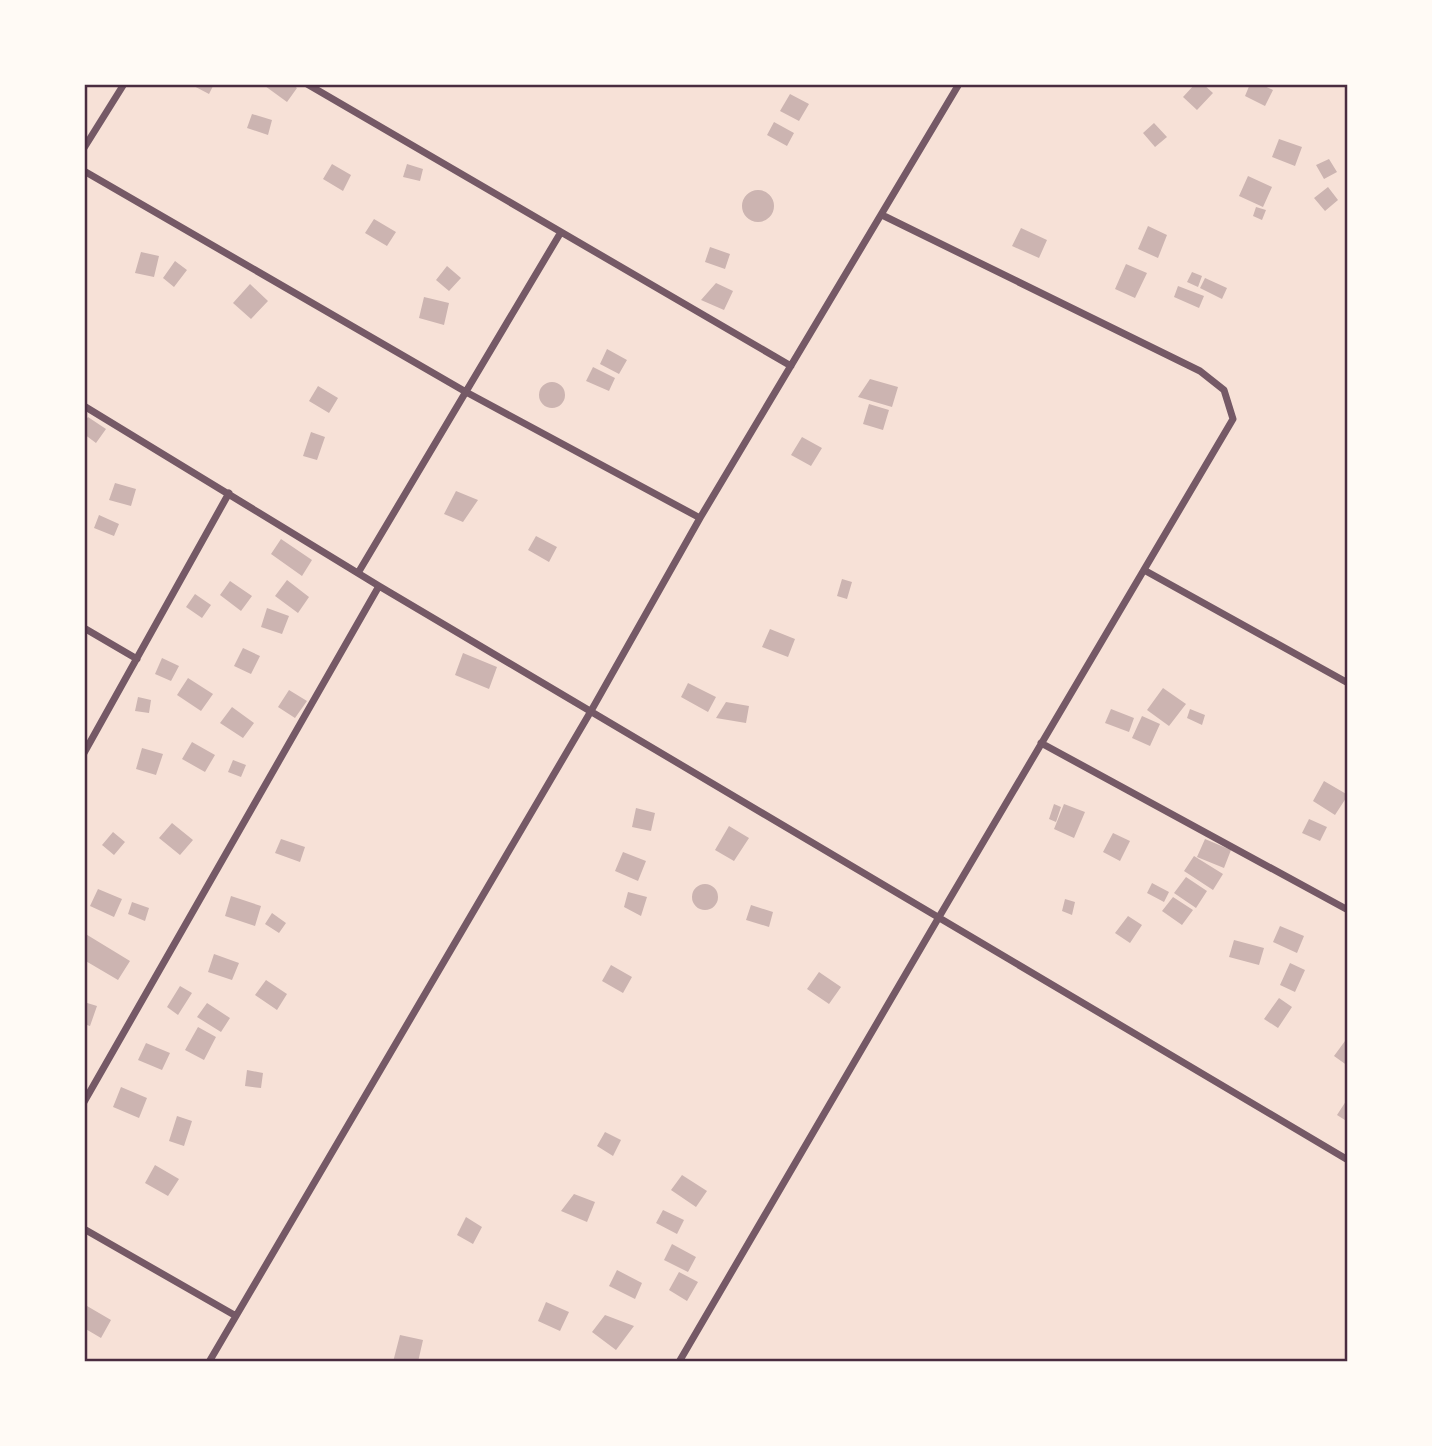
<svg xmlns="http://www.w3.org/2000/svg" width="1432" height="1446" viewBox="0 0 1432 1446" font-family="'PT Sans Narrow',sans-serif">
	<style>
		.building { fill: #ccb4b1 }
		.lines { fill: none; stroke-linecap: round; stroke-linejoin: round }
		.minor { stroke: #755966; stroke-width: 7 }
		.neatline { fill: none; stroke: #4a2c40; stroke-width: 2.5 }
	</style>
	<rect width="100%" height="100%" fill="#f7e1d7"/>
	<path class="building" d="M190 84H214L209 94Z
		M267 84H292L297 88 287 102 265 86Z
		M1195 84H1203L1213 93 1197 110 1183 97Z
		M1250 84H1260L1273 90 1265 106 1245 96Z
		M790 94 809 104 799 121 780 111Z
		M252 114 272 120 268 135 247 128Z
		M774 122 794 133 787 146 767 135Z
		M1154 123 1167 137 1155 147 1143 133Z
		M1279 139 1302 147 1295 166 1272 157Z
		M1329 159 1337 172 1324 179 1316 165Z
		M332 164 351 175 343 191 323 179Z
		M407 164 423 169 420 181 403 177Z
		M1248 176 1272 187 1263 207 1239 196Z
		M1328 187 1338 200 1325 211 1314 198Z
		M742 206a16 16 0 1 1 32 0a16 16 0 1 1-32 0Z
		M1256 207 1266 210 1262 220 1253 216Z
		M374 219 396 232 387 246 365 233Z
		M1148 226 1167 235 1158 258 1138 249Z
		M1021 228 1047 240 1039 258 1012 246Z
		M710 247 730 254 725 269 705 262Z
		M141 252 159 256 154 277 135 273Z
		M175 261 187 270 174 287 163 278Z
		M1126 264 1147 273 1135 298 1115 289Z
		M447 266 461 278 449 291 436 280Z
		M1192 272 1202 276 1198 287 1187 282Z
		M1205 278 1227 288 1222 299 1200 288Z
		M716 283 733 291 724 310 701 300Z
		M250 284 268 301 251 319 233 303Z
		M1178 286 1204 296 1199 308 1174 297Z
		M424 297 449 303 444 325 419 318Z
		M607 349 627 360 619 374 600 364Z
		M593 367 615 378 609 391 586 381Z
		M870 379 898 387 892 407 858 397Z
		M539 395a13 13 0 1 1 26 0a13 13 0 1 1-26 0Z
		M318 386 338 398 329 413 309 401Z
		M869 404 889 410 883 430 863 424Z
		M88 417 106 429 96 443 84 434V422Z
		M311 432 325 437 317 460 303 456Z
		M802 437 822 448 811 466 791 455Z
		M115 483 136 489 131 506 109 500Z
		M456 491 478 500 463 522 444 514Z
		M99 515 119 524 114 536 94 528Z
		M536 536 557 547 549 562 528 550Z
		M281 539 312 560 302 576 271 554Z
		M842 579 852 582 847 599 837 596Z
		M287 580 309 597 298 613 275 596Z
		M230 581 252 596 241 611 220 595Z
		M195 594 211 605 202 618 186 607Z
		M267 608 289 616 282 634 261 627Z
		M770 629 795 639 788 657 762 647Z
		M243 648 260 656 251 674 234 666Z
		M463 653 497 667 489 689 455 675Z
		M162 658 179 666 171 681 155 674Z
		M188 678 213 694 201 711 177 695Z
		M688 683 716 697 708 712 681 697Z
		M1163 688 1186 704 1169 726 1147 710Z
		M289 690 307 701 295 718 278 707Z
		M138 697 151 700 149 713 135 711Z
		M726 702 749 706 746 723 716 718Z
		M232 707 254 723 243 738 220 723Z
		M1111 709 1134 718 1129 732 1105 723Z
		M1190 709 1205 715 1202 725 1187 718Z
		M1142 716 1160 724 1150 746 1132 738Z
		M192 742 215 755 205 772 182 759Z
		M142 748 163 754 156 775 136 769Z
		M233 760 246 765 241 777 228 772Z
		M1324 781 1348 795 1335 815 1313 801Z
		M1054 804 1061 807 1056 822 1049 819Z
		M1064 804 1085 812 1074 838 1054 829Z
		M636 808 655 813 651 831 632 827Z
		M1309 819 1327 827 1320 841 1302 833Z
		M172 823 193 840 180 855 159 838Z
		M729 826 749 838 734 861 715 850Z
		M113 832 125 842 114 855 102 845Z
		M1113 833 1130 841 1120 861 1103 852Z
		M281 839 305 847 300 862 275 853Z
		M1205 839 1231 850 1224 868 1197 857Z
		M623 852 646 861 638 881 615 871Z
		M1194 856 1223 874 1213 890 1184 871Z
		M1186 877 1207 891 1196 908 1174 893Z
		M1152 883 1169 892 1164 902 1147 893Z
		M692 897a13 13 0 1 1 26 0a13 13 0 1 1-26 0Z
		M98 889 122 899 114 917 90 906Z
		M628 892 647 897 641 916 624 907Z
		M231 896 261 906 255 926 225 916Z
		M1173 897 1193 910 1182 925 1162 911Z
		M1065 899 1075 902 1072 915 1062 911Z
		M132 902 149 908 145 921 128 914Z
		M751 905 773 912 769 927 746 920Z
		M272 913 286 923 279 933 265 924Z
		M1128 916 1142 925 1130 943 1115 933Z
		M1280 926 1304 936 1297 953 1273 942Z
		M84 933 130 961 118 980 84 960Z
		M1234 940 1264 948 1259 965 1229 957Z
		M214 954 239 963 232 980 208 972Z
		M1290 963 1305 970 1295 992 1280 985Z
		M611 965 632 977 623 993 602 981Z
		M819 972 841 987 829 1004 807 989Z
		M266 980 287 994 277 1010 255 995Z
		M180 986 192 993 178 1015 167 1007Z
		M1279 998 1292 1007 1278 1028 1264 1019Z
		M84 1002 97 1006 90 1026 84 1024Z
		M207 1003 230 1018 221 1032 197 1017Z
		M198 1027 216 1037 204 1060 185 1050Z
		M1345 1041 1348 1043V1066L1334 1056Z
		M146 1043 170 1053 162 1070 138 1060Z
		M247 1070 263 1073 261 1088 245 1086Z
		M121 1087 147 1098 139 1118 113 1107Z
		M1348 1098V1122L1337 1115Z
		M177 1116 192 1121 184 1146 169 1141Z
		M605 1132 621 1140 613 1156 597 1146Z
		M155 1165 179 1179 168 1196 145 1183Z
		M682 1175 707 1191 696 1207 671 1190Z
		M574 1194 595 1202 587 1222 561 1211Z
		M663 1210 684 1220 677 1234 656 1223Z
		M466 1217 482 1227 473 1244 457 1235Z
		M672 1244 696 1257 688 1272 664 1260Z
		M617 1270 642 1283 635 1299 609 1286Z
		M679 1272 698 1282 687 1301 669 1290Z
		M546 1302 569 1312 560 1331 538 1321Z
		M87 1306 111 1320 101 1338 84 1328V1311Z
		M605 1315 634 1326 616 1350 592 1332Z
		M400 1335 423 1340 418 1362H393Z"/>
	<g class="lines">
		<path class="minor" d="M307 84 791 366
			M84 148 124 84
			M84 171 466 392 700 518
			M84 406 379 586 1348 1160
			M1144 570 1348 683
			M358 573 561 232
			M84 628 137 659
			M1041 743 1348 910
			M84 753 229 493
			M84 1102 379 586
			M84 1229 236 1316
			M209 1362 591 711 700 518 959 84
			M679 1362 939 917 1233 419 1224 390 1200 371 882 215"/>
	</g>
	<rect width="1432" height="1446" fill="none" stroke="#fffaf5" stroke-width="172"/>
	<rect x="86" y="86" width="1260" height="1274" class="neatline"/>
</svg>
